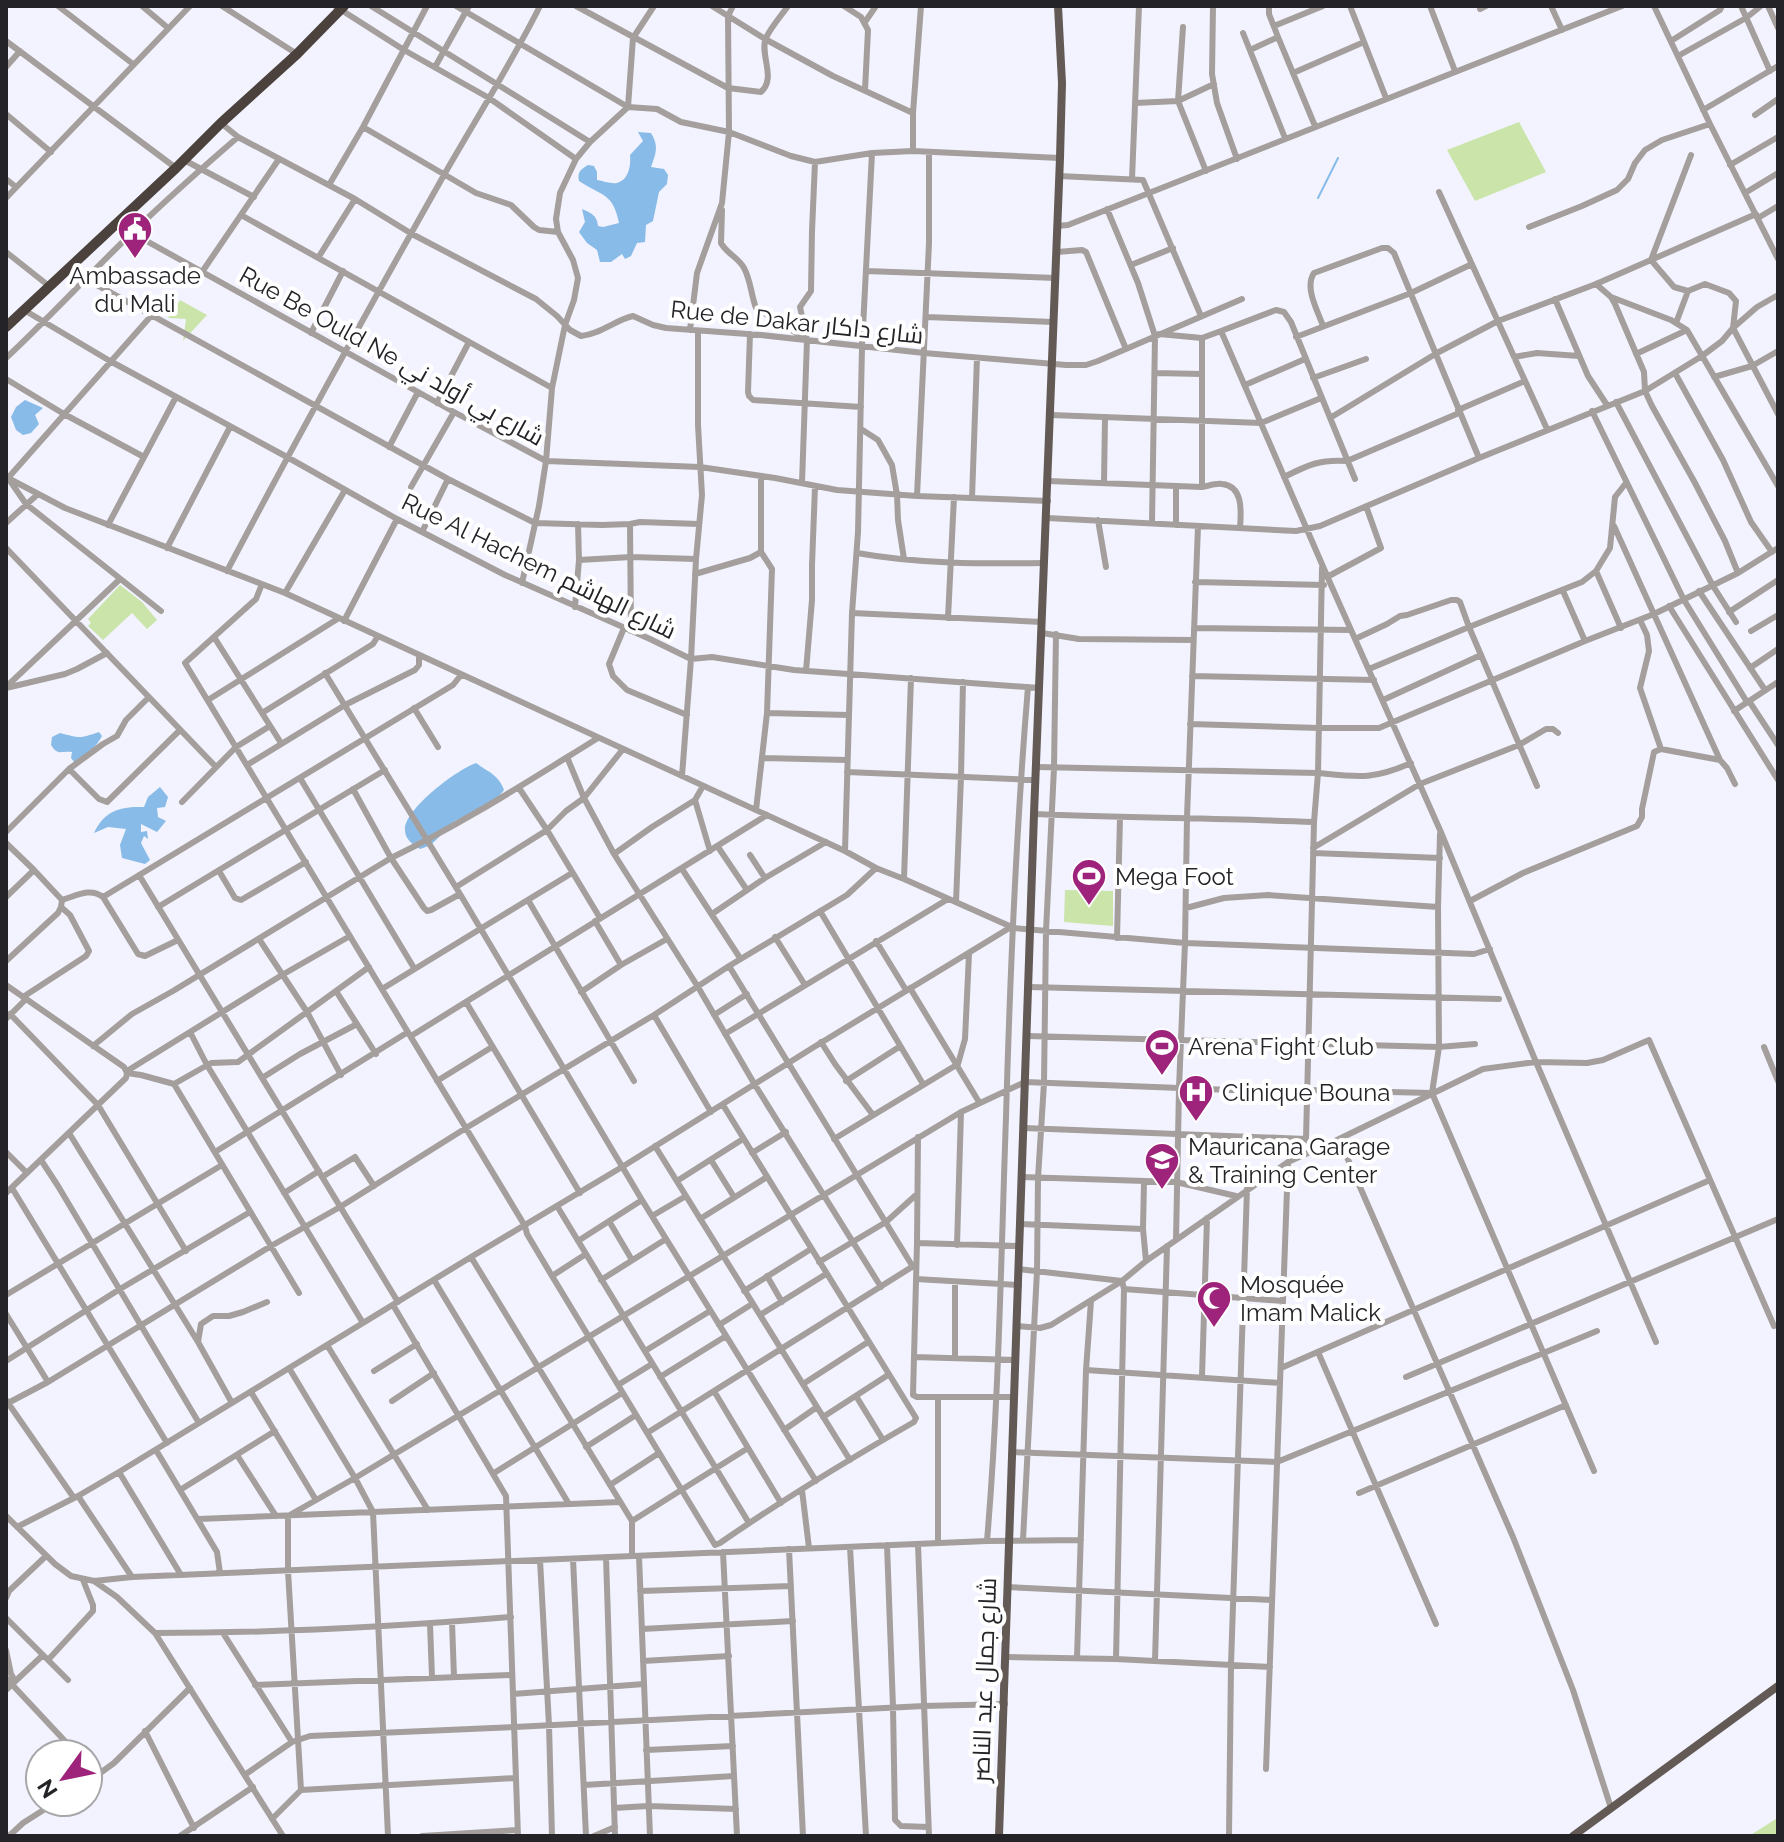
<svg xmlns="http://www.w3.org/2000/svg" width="1784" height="1842" viewBox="0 0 1784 1842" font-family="Raleway,Cairo,sans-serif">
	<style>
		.green { fill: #cae4a9 }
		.water { fill: #88bbe7 }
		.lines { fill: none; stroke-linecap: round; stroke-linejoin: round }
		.stream { stroke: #88bbe7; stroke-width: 2 }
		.minor { stroke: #a49f9c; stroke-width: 6 }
		.major { stroke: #635a56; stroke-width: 8 }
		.highway { stroke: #4c423d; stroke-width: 10 }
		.labels { text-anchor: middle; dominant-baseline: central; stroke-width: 8; stroke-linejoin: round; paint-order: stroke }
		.poi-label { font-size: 24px; fill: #242428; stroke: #fff; text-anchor: start }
		.street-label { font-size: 24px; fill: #242428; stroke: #fff }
	</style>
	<rect width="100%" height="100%" fill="#f2f3ff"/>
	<path class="green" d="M1519 122 1546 172 1475 201 1447 150Z
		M180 300 207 315 183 341 186 319 168 318Z
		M120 585 142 602 157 620 147 629 132 613 103 640 88 626 91 623 88 619Z
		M1065 890 1113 891V926L1064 922Z
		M1778 1817V1836H1749L1776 1819Z"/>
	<path class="water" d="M638 132 651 133C659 146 656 153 651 167L664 169 668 175 667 184 659 192 653 221 646 225 645 242 637 243 631 256 625 259 622 254 611 262H600L597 250 587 243 579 232 585 222 582 209C591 213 597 215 598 226L603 227 619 223C613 192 601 196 579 181 577 172 581 169 588 165L594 166 597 172V180C603 181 611 184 617 183 629 180 631 165 630 155L643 141Z
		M25 400 43 408 35 415 39 424 31 433 23 435 16 430 11 417 16 407Z
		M99 732 102 736C97 746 85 758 75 763L71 758 72 752C61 751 58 756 51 745L52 737 60 733C80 738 79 739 99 732Z
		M476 763C488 772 499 775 504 790 497 800 484 808 473 814 467 817 460 818 455 821 440 831 439 844 420 849 413 844 405 840 405 830 404 809 458 769 476 763Z
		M160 787 168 797 165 807 157 808 158 817 166 821 157 832 141 824V832L147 831 148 839 144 836 141 843 150 860 145 864 122 858 120 845 126 829 108 827 94 833C104 811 120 806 144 807L148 797Z"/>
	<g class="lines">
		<path class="stream" d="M1318 198 1338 158"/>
		<path class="minor" d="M58 6 133 64
			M142 6 168 28
			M222 6 297 54
			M335 6 404 50 489 98 576 159
			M371 6 590 142
			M456 6 628 107 633 38 654 6
			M576 6 728 88 761 92C777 78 759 54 766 38 771 27 781 16 788 6
			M712 6 765 39 833 76 913 113
			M844 6 861 17 868 30 865 90
			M1213 6 1212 74 1217 103 1237 159
			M1269 6V14L1278 37 1315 126
			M1350 6 1386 98
			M1430 6 1455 71
			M1551 6 1562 30
			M1654 6 1710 124 1778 259
			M1741 6 1770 71
			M1768 6 1778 28
			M1480 9 1486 6
			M865 22 876 6
			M1274 26 1323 6
			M1183 27 1178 101 1206 171
			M1243 33 1285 138
			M6 41 176 168
			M1671 41 1720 10 1722 6
			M1250 50 1278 37
			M1678 56 1746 18 1761 6
			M6 67 20 51
			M435 67 469 6
			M1293 73 1364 42
			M1135 103 1178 101 1214 84
			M1703 110 1778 66
			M6 114 51 152
			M1755 115 1778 99
			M221 123 238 137 355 199 412 234 536 299 557 316 570 330 581 336C601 334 615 320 633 316L653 325 666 328 761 335 924 353 1066 365H1086L1098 361 1242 299
			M363 127 476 193 511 205 534 227 539 230 558 232
			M913 151V113L921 6
			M1691 155 1651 260 1674 287 1688 291 1705 284 1729 293 1736 301 1733 328 1778 414
			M184 160 254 197
			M1730 165 1778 137
			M1059 176 1143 180 1201 316
			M6 179 16 187
			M1132 179 1139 6
			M329 185 363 127 427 6
			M1439 192 1547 429
			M1745 193 1778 173
			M6 198 190 6
			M1107 209 1138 283 1155 336 1152 523
			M722 210 721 243C727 254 738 257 744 268 751 281 751 295 756 308L806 339
			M241 215 552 388
			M1758 218 1778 206
			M116 224 454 412 546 461 700 467 775 478 837 490 917 496 1048 501
			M1057 226 1068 225 1622 6
			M1529 227 1582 206 1617 190 1628 179 1635 163 1645 150 1662 140 1710 124
			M6 252 49 286
			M1057 252 1082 250 1086 252 1126 349
			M318 258 355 199
			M1131 265 1173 248
			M68 269 448 479 535 523 602 525 630 524 640 522 699 524
			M866 271 1056 278
			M202 272 279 159
			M1596 284 1611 297 1615 304 1644 372 1645 391 1652 406 1695 483 1725 541 1738 573
			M1611 297 1671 320 1687 330 1778 486
			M1555 299 1588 376 1607 405
			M24 310 110 361 287 457 397 519 505 575 650 639 691 659 712 657 794 670 1040 688
			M151 316 8 478 26 504 161 611
			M926 317 1053 322
			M1676 323 1688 291
			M1323 326C1318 311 1304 288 1314 273L1382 248H1388L1394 253 1479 458
			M690 330 697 273 722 203 729 132 728 16 733 6
			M1221 331 1276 310 1284 312 1291 322 1355 479
			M311 333 343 271
			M750 334 748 392 749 396 753 400 861 407
			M1159 334 1202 338 1221 331 1331 585 1440 830 1536 1062 1656 1342
			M1296 337 1411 293 1472 264
			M1202 338V487
			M1636 354 1687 330
			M1514 357 1537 353 1579 356
			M6 358C50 317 90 273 133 232 167 199 202 168 238 137
			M1155 373 1202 374
			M1675 373 1723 460 1751 522 1772 552
			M1714 377 1752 366 1778 351
			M1313 378 1366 359
			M6 379 64 414 144 457
			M1245 385 1305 359
			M1616 402 1713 586 1736 622
			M437 403 469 342
			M1458 410 1525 381
			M1592 411 1684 600 1747 702
			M1051 415 1261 423 1321 398
			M1330 418 1437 353 1498 321 1596 284 1756 214
			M861 429 878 440 892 465 897 495 898 520 904 559
			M389 447 418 392
			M761 476V552L772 569 767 713
			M6 477 65 508 285 593 845 851 876 868 904 879 1014 928 1185 943 1187 817 1198 526
			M1284 477C1308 465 1320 459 1347 461L1459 413
			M1048 481 1202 487C1208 486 1216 483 1222 484 1244 486 1241 513 1240 528
			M802 483 807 340 800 307 811 291 812 231 815 162
			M1104 483 1105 417
			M411 487 454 412
			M917 496 929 243V152
			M972 498 977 358
			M1047 518 1296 531 1320 526 1479 458 1645 391 1702 356 1722 341 1733 328 1757 307 1778 295
			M1098 520 1106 567
			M6 523 38 494
			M578 524 579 560
			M630 524 631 631
			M108 525 176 397
			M1176 525V486
			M1614 526 1720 760
			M422 532 448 479
			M6 548 216 767
			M167 548 230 427
			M857 553C918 564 982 564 1044 563
			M227 571C297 438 370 306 444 175 476 119 511 64 540 6
			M1596 571 1621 628
			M695 574 750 558 761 552
			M1327 577 1381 548 1366 506
			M1195 582 1324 585
			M522 583 539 506 546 461 552 388 565 325 574 300 578 278 573 260 558 232 556 219 560 193 576 159 590 142 628 107 657 109 681 122 729 132 791 156 815 162 872 153 913 151 1060 158
			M262 584 256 599 185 663 525 1226 527 1234 552 1276 715 1545 720 1543C782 1500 848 1460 914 1422L916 1418 723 1105
			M1563 591 1585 641
			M1699 591 1765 690
			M285 593 345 490
			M1669 606 1778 780
			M575 607 579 560 631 557 696 559
			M1729 612 1778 580
			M852 613 1042 622
			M948 618 954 497
			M1640 620 1647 635 1649 651 1640 688 1661 749
			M344 621 397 519
			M624 628 609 664 613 676 627 690 687 715
			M1194 628 1351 630
			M1751 631 1778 615
			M1042 633 1079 639 1193 640
			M214 637 281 743
			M1355 639 1387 624 1400 616 1407 615 1451 600H1457L1460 602 1469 627 1582 582 1596 571 1610 548 1615 497 1626 483
			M1750 668 1778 649
			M1369 669 1469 627 1537 786
			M806 671 812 600V565L815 487
			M325 673 460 894 642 1200 816 1481
			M1192 676 1374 680
			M6 687 120 579
			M6 688 65 674 77 669 107 653
			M208 700 339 618
			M1383 700 1481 655
			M1749 701 1778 745
			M414 708 438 747
			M1734 711 1778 682
			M262 713 373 644 378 636
			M1190 724 1319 728H1379L1585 641 1654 614 1738 573 1778 548
			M567 757 584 798 614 854 698 987 755 1085 881 1287
			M763 758 847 760
			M247 765 345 705 415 670 419 665V655
			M1037 767 1318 773C1358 777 1373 780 1411 763
			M69 769 99 799 107 802 180 730
			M847 772 1036 780
			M682 776 691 659 696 559 702 495 698 425V331
			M300 778 414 968
			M519 788 547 830 600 918
			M353 789 391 858 424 908 427 911 431 910 460 894
			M695 800 710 851
			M182 802 236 747 270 726
			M756 810 767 713 849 715
			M1034 814C1128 818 1221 818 1314 822
			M6 832 69 769 103 744 117 736 126 720 149 697
			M1440 834 1438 907 1439 1047 1432 1093 1594 1471
			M6 843 34 870 62 900 61 907 58 913 6 961
			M718 847 747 890
			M1313 848 1420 784 1519 745 1546 729H1553L1558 733
			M845 851 852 613 858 532 862 347 872 153
			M1313 853 1440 858
			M614 854 652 827 695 800 703 786
			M750 855 765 878
			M682 869 740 958
			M219 871 235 898 241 900 306 862
			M139 875 398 1302
			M904 879 911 678
			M456 887 547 830 566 811 584 798 623 749
			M6 897 34 870
			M103 897 453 685 461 675
			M62 900C76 896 90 887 103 897L138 954 145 956 178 940
			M528 900 634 1081
			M1470 901 1523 873 1637 826 1642 817V809L1654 752 1661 749 1720 760 1727 768 1735 784
			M956 902 961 777 963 682
			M158 907 385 770
			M1186 908 1224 898 1268 895 1438 907
			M820 911 923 1084
			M712 914 765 878 826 842
			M595 921 621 965
			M775 937 805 985
			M1117 938 1120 817
			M259 939 307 1012 341 1075
			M876 941 906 990
			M729 966 913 1267
			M6 985 124 1067 127 1073 141 1075 174 1084 211 1063 238 1062 369 967
			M1029 987 1499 999
			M910 988 979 1102
			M382 989 572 873
			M336 991 376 1054
			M581 992 621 965 667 939
			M23 997 86 956 89 951 70 915 61 907
			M466 1002 580 1193
			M10 1014 98 1105 186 1251
			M654 1015 711 1112
			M714 1015 747 994
			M6 1019 26 999
			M190 1032 207 1065 363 1323
			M725 1034 948 899
			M411 1036C529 962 648 889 767 815
			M1027 1036 1439 1047 1475 1044
			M1649 1040 1774 1326
			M821 1042 835 1064 873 1115
			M93 1046 132 1014 173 991 391 858C464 823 530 780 598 738
			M1764 1047 1778 1081
			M127 1071 282 975 350 936
			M262 1078 300 1054 357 1024
			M437 1081 492 1047
			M846 1081 899 1047
			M174 1084 299 1293
			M1024 1128 1306 1139 1316 1149
			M69 1133 198 1342 232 1403
			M918 1137 917 1243 913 1395 917 1397H1014
			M834 1139 958 1064 965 1039 969 954
			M1306 1139 1314 822 1318 773 1322 568
			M1339 1139 1513 1537 1573 1690 1611 1808
			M655 1146 850 1460
			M6 1152 27 1173
			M215 1152 408 1032
			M752 1153 786 1132
			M41 1160 58 1186 199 1423
			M711 1160 734 1197
			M322 1177 355 1157 374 1186
			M1022 1177 1176 1182 1236 1196
			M677 1181 743 1139
			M1144 1181 1143 1229 1146 1261
			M12 1188 167 1443
			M6 1193 126 1078 127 1073
			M284 1193 319 1171
			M557 1206 749 1523
			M652 1216 686 1196
			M700 1219 767 1177
			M609 1221 632 1260
			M1020 1224 1143 1229
			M1176 1240 1179 1088 1185 943 1474 954 1490 949
			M578 1241 642 1200
			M917 1243 1020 1246
			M957 1245 961 1112
			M471 1257 632 1521V1556
			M819 1262 886 1222 917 1194
			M1018 1269 1122 1281 1124 1289 1116 1659
			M552 1276 586 1254
			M767 1276 782 1302
			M916 1279 1019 1285
			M434 1280 569 1504
			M601 1280 666 1239
			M1124 1289 1283 1301
			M744 1291 811 1249
			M6 1295 222 1165
			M393 1305 506 1496 518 1836
			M6 1314 48 1382
			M760 1315 826 1274
			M719 1325 752 1304
			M1017 1326 1040 1328 1051 1325 1122 1281 1146 1261 1288 1162 1339 1139 1483 1069 1536 1062 1587 1063 1603 1060 1649 1040
			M198 1342 201 1324 213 1316H229L243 1312 267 1302
			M327 1345 428 1510
			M645 1351 710 1311
			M1318 1352 1436 1624
			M914 1357 1016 1360
			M955 1358V1282
			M6 1361 120 1289 250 1212
			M289 1368 355 1478 373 1512 388 1836
			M1281 1368 1710 1180
			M1086 1370 1280 1383
			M374 1371 417 1344
			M660 1377 726 1336
			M1202 1377 1207 1218
			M1406 1377 1778 1219
			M803 1384 868 1342
			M618 1385 652 1364
			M714 1391 781 1503
			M251 1392 316 1500
			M856 1396 883 1440
			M6 1400 74 1498
			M392 1401 434 1373
			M8 1403 48 1382 271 1246 340 1207 466 1128 654 1015 729 966 847 895 876 868
			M823 1417 888 1375
			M784 1430 817 1407
			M647 1433 915 1265
			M586 1447 636 1415
			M156 1450 217 1552 220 1573
			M1012 1452 1277 1462 1597 1331
			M237 1455 276 1516
			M119 1472 181 1575
			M494 1473 622 1393
			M610 1485 659 1453
			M180 1490 275 1431
			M802 1490 809 1548
			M1359 1493 1566 1405
			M78 1496 132 1577
			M6 1516 55 1564 71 1576 94 1581 132 1577 987 1541 1081 1540
			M198 1519 620 1502
			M632 1521 748 1448
			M17 1527 78 1496 119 1472 471 1257 622 1167 814 1047 1011 927
			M1023 1540 1037 1271 1038 1178 1044 1083 1046 931 1054 768 1056 634
			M987 1541C999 1400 1001 1258 1006 1117 1010 974 1016 830 1028 687
			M938 1543V1398
			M918 1544 929 1836
			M887 1545 893 1707 895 1820 901 1826 928 1827
			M850 1547 866 1836
			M789 1549 803 1836
			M723 1552 737 1836
			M639 1556 650 1836
			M606 1557 615 1836
			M573 1559 586 1836
			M540 1560 549 1725 552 1836
			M94 1581 117 1597 155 1633 283 1836
			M1007 1587 1272 1600
			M640 1591 791 1586
			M6 1598 9 1591 46 1556
			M6 1618 68 1680
			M452 1622 454 1677
			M430 1624 432 1677
			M642 1629 793 1621
			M155 1633C274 1633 392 1627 511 1617
			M223 1633 292 1742
			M6 1650 11 1674 15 1681
			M1006 1657 1116 1659 1270 1667
			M1077 1658 1086 1370 1091 1301
			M48 1660 93 1611V1605L83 1580
			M643 1661 729 1656
			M1155 1661 1167 1246
			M6 1678 77 1754
			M255 1685 512 1675
			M6 1690 43 1655
			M513 1694 644 1684
			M145 1731 194 1828
			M646 1750 733 1746
			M88 1766 97 1776
			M1266 1769 1288 1162
			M246 1774 292 1742 310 1736 515 1727 924 1706 1005 1704
			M88 1782 114 1763 190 1688
			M584 1785 734 1776
			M301 1790 288 1571V1516L355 1478 961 1112 1025 1082 1257 1091 1307 1090 1432 1093
			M614 1808 648 1806 736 1809
			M272 1819 301 1790 516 1778
			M9 1836 23 1823 56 1802
			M180 1836 253 1787
			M422 1836 517 1830
			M594 1836 615 1827
			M1229 1836 1231 1665 1247 1189"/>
		<path class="major" d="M999 1836 1034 814 1060 158 1062 83 1058 6
			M1573 1836 1778 1686"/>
		<path class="highway" d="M6 327 176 168 221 123 297 54 344 6"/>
	</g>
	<defs>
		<g id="civic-pin" transform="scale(1.8)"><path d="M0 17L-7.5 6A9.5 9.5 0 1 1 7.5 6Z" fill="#9e247b" stroke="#fff"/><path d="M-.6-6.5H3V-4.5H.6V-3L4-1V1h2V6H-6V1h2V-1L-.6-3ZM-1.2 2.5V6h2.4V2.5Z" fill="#fff"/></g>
		<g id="stadium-pin" transform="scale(1.8)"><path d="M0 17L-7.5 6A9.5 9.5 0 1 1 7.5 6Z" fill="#9e247b" stroke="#fff"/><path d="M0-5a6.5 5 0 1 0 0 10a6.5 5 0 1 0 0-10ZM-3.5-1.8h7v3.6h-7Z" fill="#fff"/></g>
		<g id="hospital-pin" transform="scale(1.8)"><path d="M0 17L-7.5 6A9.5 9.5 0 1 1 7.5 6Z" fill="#9e247b" stroke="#fff"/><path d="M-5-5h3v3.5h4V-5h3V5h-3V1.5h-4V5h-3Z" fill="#fff"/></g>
		<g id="university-pin" transform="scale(1.8)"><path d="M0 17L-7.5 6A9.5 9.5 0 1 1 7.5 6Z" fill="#9e247b" stroke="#fff"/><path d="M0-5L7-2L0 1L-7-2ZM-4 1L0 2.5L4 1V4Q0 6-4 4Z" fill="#fff"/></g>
		<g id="mosque-pin" transform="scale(1.8)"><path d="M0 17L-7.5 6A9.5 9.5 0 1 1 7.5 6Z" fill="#9e247b" stroke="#fff"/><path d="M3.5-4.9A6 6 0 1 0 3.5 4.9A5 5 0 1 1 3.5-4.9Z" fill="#fff"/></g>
	</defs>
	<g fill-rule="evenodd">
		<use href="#civic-pin" x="135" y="229"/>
		<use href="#stadium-pin" x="1089" y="876"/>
		<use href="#stadium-pin" x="1162" y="1046"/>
		<use href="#hospital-pin" x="1196" y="1092"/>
		<use href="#university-pin" x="1162" y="1160"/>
		<use href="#mosque-pin" x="1214" y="1298"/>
	</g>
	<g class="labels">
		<g class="poi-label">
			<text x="135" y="275" text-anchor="middle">Ambassade<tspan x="135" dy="28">du Mali</tspan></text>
			<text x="1115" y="876">Mega Foot</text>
			<text x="1188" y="1046">Arena Fight Club</text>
			<text x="1222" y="1092">Clinique Bouna</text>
			<text x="1188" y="1146">Mauricana Garage<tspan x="1188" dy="28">&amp; Training Center</tspan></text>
			<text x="1240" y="1284">Mosquée<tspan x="1240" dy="28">Imam Malick</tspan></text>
		</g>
		<g class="street-label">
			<text transform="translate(797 322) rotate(6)">Rue de Dakar شارع داكار</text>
			<text transform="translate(392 356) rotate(29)">Rue Be Ould Ne شارع بي أولد ني</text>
			<text transform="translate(539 566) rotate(26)">Rue Al Hachem شارع الهاشم</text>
			<text transform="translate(984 1680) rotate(-88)">شارع جمال عبد الناصر</text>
		</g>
	</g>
	<rect width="1784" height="1842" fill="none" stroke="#242428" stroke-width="16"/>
	<g transform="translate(64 1778) rotate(237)"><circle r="38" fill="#ffffff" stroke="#a7a7a9" stroke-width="2"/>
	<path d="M0-6L14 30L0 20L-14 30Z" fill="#9e247b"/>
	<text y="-12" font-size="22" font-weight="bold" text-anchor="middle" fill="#242428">N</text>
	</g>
</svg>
